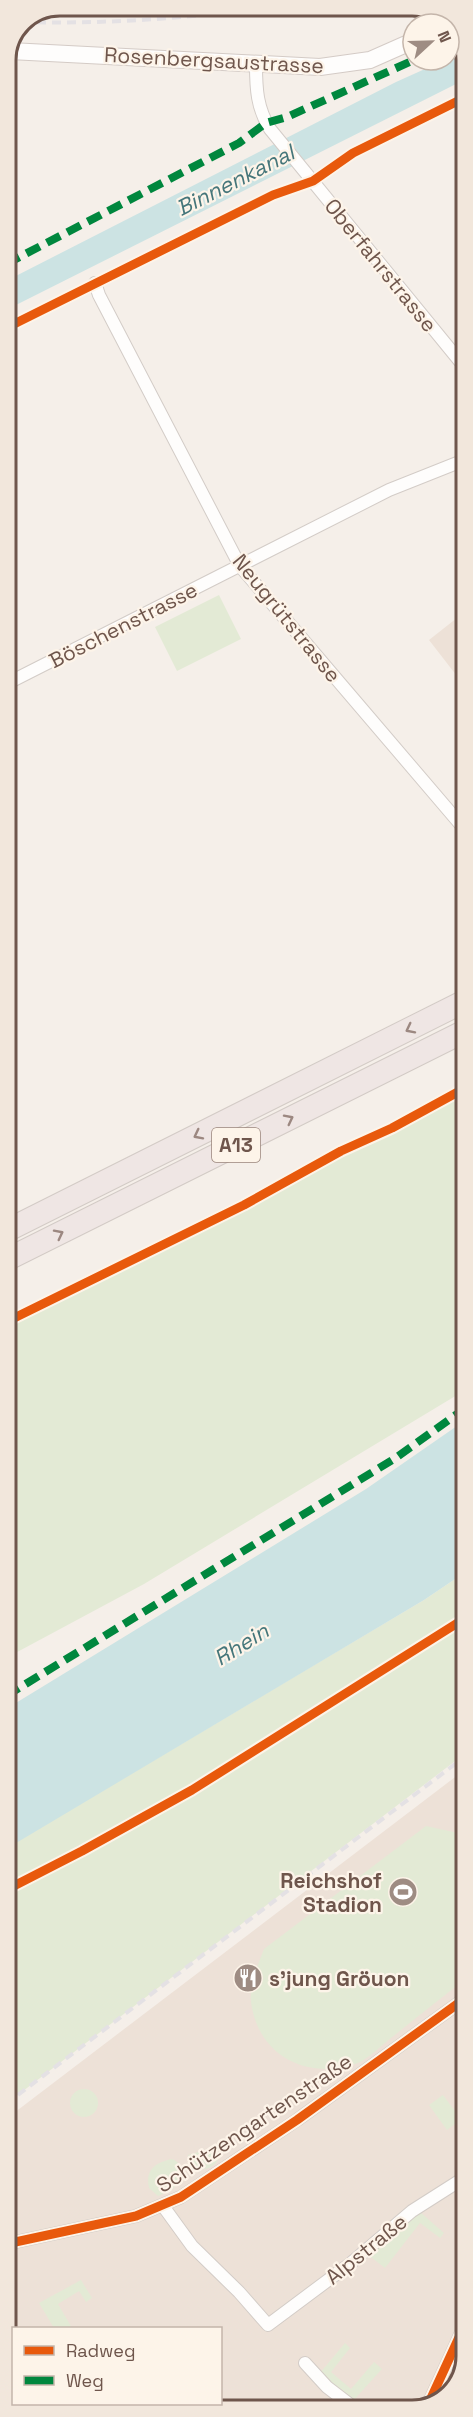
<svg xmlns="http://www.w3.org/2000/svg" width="473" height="2417" viewBox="0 0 473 2417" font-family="'Space Grotesk',sans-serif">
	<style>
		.residential { fill: #ede1d7 }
		.green { fill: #e3ead5 }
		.water { fill: #cce3e3 }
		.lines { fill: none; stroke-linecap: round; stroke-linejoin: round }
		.street-casing { stroke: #d3ccc7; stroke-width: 14 }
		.secondary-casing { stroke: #d4cbc6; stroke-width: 18 }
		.highway-casing { stroke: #d3cbc6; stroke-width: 24 }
		.street { stroke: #fefdfc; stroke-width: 12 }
		.secondary { stroke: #fefdfc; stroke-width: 16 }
		.highway { stroke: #efe6e4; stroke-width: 22 }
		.rail { stroke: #e4e1e4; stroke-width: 4; stroke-dasharray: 9 6; stroke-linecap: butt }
		.quiet { stroke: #00873e; stroke-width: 8; stroke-dasharray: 15 8; stroke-linecap: butt }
		.cycleway-casing { stroke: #fdf4e9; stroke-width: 13 }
		.cycleway { stroke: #e8590c; stroke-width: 9 }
		.oneway { stroke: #9c8881 }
		.labels { text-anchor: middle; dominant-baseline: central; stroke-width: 4.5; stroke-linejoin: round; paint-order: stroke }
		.shield { fill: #fdf4e9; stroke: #9a857b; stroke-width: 1.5 }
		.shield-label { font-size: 20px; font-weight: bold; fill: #6f564c }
		.street-label { font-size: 21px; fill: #6f564c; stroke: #fdf4e9 }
		.poi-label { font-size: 21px; font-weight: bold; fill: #6f564c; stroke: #fdf4e9; text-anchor: end }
		.water-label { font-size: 22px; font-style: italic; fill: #45767a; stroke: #fdf4e9 }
		.rim { fill: none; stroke: #6f564c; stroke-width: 3 }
	</style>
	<rect width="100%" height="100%" fill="#f5efe9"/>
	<path class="residential" d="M467 610V689L429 640Z
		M467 1768V2357L453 2393 420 2410 54 2411 39 2404H220V2328H14L13 2378 7 2364 6 2119Z"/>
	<path class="green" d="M219 595 241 639 177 671 155 627Z
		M467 1087V1389L144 1584 6 1658V1322L244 1205 341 1151 392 1128Z
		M467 1571V1752L6 2104V1848L424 1600Z
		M426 1826 467 1835V1978C441 1998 416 2018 391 2038 381 2046 369 2058 358 2063 309 2081 258 2057 251 2002 249 1984 258 1965 264 1949Z
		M70 2103a14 14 0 1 1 28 0a14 14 0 1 1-28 0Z
		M443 2095 455 2111 467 2103V2115L447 2130 429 2105Z
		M212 2148 220 2155C217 2168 201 2173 190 2167L188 2155Z
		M171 2159C180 2161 183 2169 182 2178L172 2190 158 2196 149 2188C145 2170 155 2163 171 2159Z
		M420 2212 444 2233 440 2238 420 2223 385 2268 367 2254Z
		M81 2280 92 2298 86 2302 79 2291 58 2304 72 2328H54L39 2303Z
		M345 2343 350 2348 331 2372 351 2389 374 2362 382 2369 352 2402 320 2373Z"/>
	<path class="water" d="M465 51 466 79 6 310V281L396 82Z
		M467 1419V1571L424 1600 6 1849V1709L366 1489Z"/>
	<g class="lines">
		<g class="street-casing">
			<path id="street" d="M256 65C256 89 257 108 270 129L467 370
				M95 283 99 295 240 566 467 832
				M6 684 389 490 467 459
				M163 2206 192 2246 239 2292 268 2325 351 2263 412 2211 467 2176
				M6 2244 136 2216 181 2197 297 2120 467 1997
				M305 2363 327 2387 357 2410
				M427 2407 467 2320"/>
		</g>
		<g class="secondary-casing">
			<path id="secondary" d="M438 24 444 18
				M10 51 320 67 370 60 413 41"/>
		</g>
		<g class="highway-casing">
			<path id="highway" d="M6 1231 467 1000
				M6 1260 467 1030"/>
		</g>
		<use href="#street" class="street"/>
		<use href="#secondary" class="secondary"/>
		<use href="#highway" class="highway"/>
		<path class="rail" d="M22 22C105 24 189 19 271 6
			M6 2104 467 1755"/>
		<path class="quiet" d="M449 44 459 39
			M6 264 239 143 266 123 287 117 414 60
			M6 1696 394 1459 467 1407"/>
		<g class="cycleway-casing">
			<path id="cycleway" d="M6 328 273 195 313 181 353 153 466 97
				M6 1322 244 1205 341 1151 392 1128 467 1087
				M6 1890 82 1851 192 1790 467 1617
				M6 2244 136 2216 181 2197 297 2120 467 1997
				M427 2407 467 2320"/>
		</g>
		<use href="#cycleway" class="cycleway"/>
	</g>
	<defs><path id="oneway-chevron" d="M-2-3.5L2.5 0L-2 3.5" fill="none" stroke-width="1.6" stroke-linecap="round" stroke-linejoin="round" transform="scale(1.5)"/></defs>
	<g class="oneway">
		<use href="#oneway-chevron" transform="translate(410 1029) rotate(153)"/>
		<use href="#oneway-chevron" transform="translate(289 1119) rotate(-27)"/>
		<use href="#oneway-chevron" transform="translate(198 1135) rotate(153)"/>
		<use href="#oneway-chevron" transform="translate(59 1234) rotate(-27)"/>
	</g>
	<defs>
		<g id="stadium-disc" transform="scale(1.5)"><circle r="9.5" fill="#9e8c83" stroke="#fdf4e9"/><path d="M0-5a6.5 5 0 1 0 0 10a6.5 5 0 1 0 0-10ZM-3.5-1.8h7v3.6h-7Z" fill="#fff"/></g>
		<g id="restaurant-disc" transform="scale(1.5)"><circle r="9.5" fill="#9e8c83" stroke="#fdf4e9"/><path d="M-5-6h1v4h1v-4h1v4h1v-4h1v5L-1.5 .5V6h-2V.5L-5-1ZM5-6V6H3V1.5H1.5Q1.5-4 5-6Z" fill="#fff"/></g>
	</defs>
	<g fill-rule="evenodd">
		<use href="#stadium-disc" x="403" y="1892"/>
		<use href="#restaurant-disc" x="248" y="1978"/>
	</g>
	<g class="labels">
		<rect class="shield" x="212" y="1128" width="48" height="34" rx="4.5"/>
		<g class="shield-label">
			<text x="236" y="1145">A13</text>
		</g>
		<g class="street-label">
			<text transform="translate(214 60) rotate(3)">Rosenbergsaustrasse</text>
			<text transform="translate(381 265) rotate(51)">Oberfahrstrasse</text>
			<text transform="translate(287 618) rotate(51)">Neugrütstrasse</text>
			<text transform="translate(123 625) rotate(-27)">Böschenstrasse</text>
			<text transform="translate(254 2123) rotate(-34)">Schützengartenstraße</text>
			<text transform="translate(366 2249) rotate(-39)">Alpstraße</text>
		</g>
		<g class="poi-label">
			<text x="382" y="1880">Reichshof<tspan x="382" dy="24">Stadion</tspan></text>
			<text x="269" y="1978" text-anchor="start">s'jung Gröuon</text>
		</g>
		<g class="water-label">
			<text transform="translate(235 180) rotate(-27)">Binnenkanal</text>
			<text transform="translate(241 1644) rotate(-32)">Rhein</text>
		</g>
	</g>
	<path d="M0 0H473V2417H0ZM60 16H412A44 44 0 0 1 456 60V2356A44 44 0 0 1 412 2400H60A44 44 0 0 1 16 2356V60A44 44 0 0 1 60 16Z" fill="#f2e7dc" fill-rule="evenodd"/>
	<path class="rim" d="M60 16H412A44 44 0 0 1 456 60V2356A44 44 0 0 1 412 2400H60A44 44 0 0 1 16 2356V60A44 44 0 0 1 60 16Z"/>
	<rect x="12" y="2327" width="210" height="78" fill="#fdf4e9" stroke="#c4b5aa" stroke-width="1.5"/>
	<rect x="24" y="2346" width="30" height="9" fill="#e8590c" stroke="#c4b5aa" stroke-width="1.5"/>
	<text x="66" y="2357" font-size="18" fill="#6f564c">Radweg</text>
	<rect x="24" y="2376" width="30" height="9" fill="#00873e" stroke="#c4b5aa" stroke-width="1.5"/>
	<text x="66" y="2387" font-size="18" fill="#6f564c">Weg</text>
	<g transform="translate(431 42) rotate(68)"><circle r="28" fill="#fdf4e9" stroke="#c4b5aa" stroke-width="1.5"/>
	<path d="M0-4.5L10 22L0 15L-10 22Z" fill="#9e8c83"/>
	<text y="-9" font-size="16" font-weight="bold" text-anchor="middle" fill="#6f564c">N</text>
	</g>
</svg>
